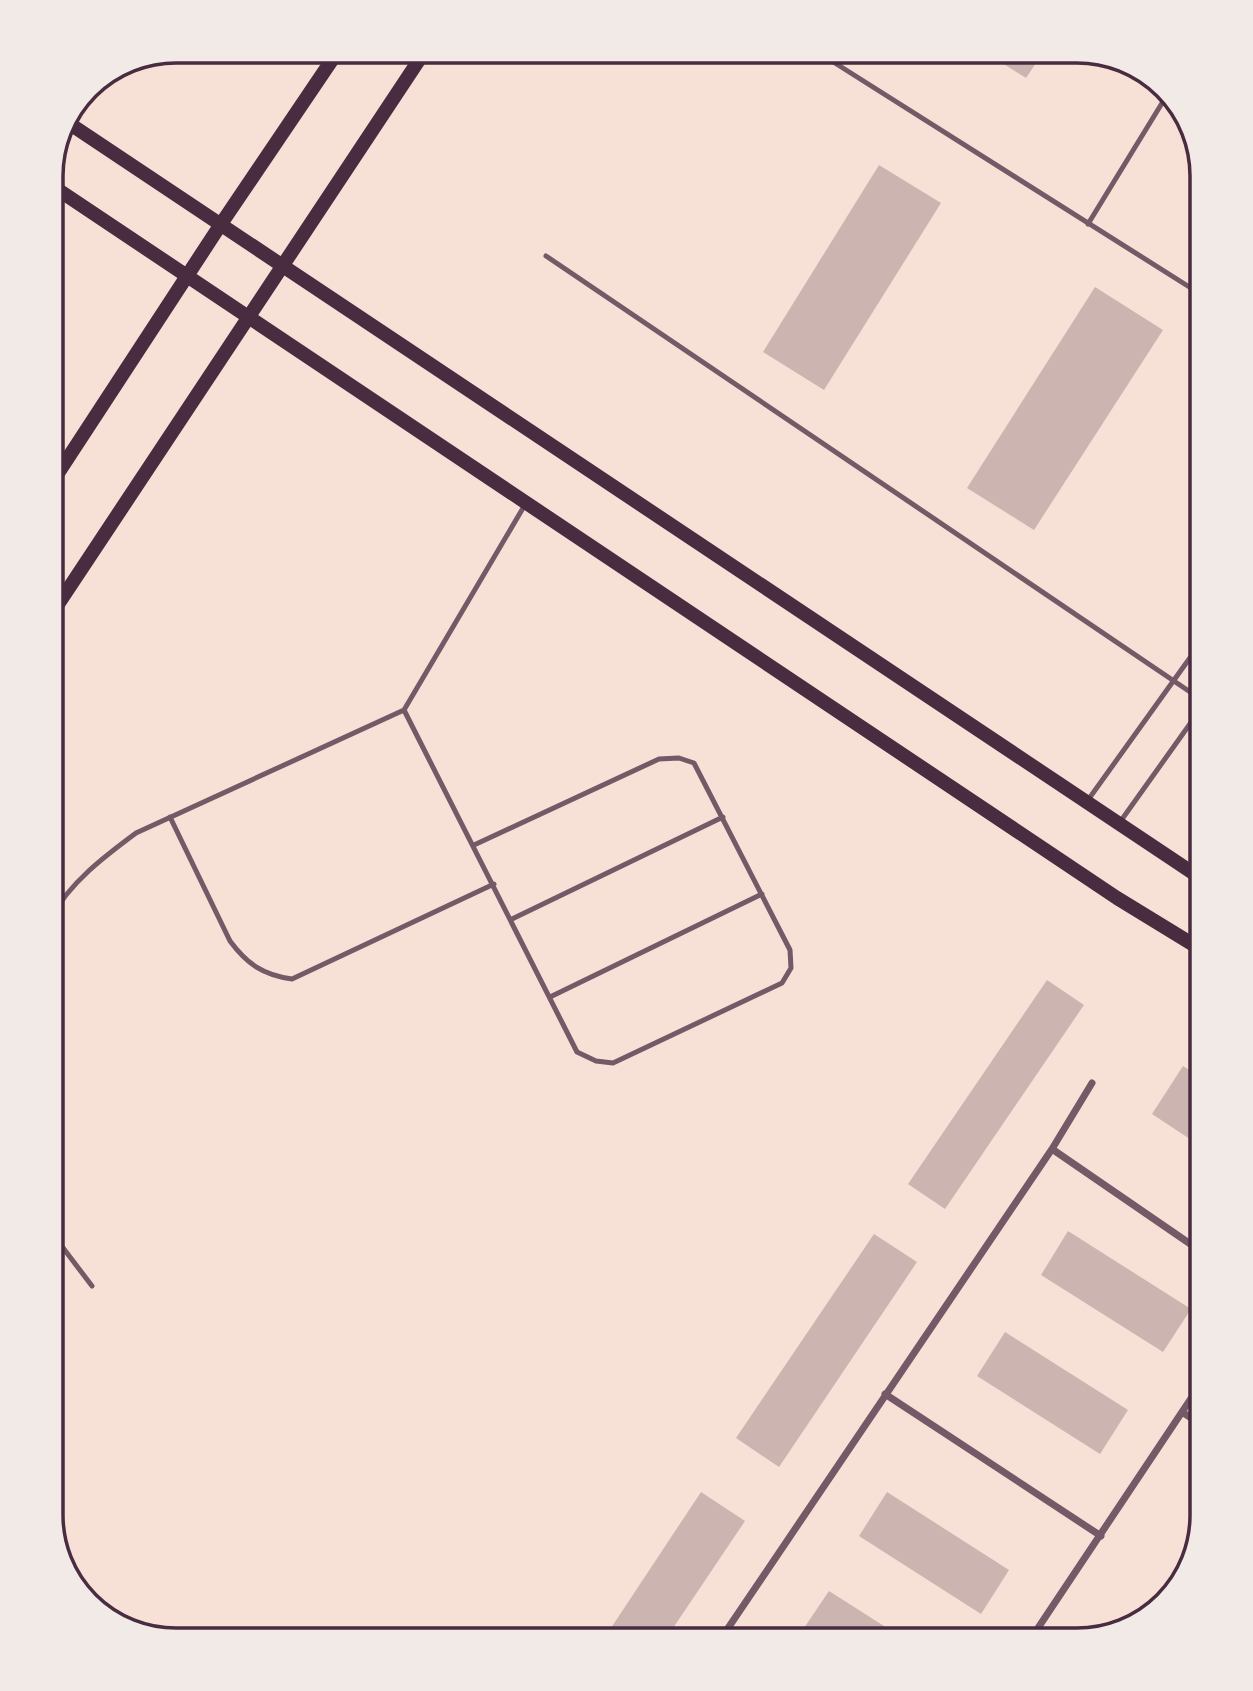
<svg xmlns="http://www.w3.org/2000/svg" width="1253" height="1691" viewBox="0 0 1253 1691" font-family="Helvetica,sans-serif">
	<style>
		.building { fill: #ccb4b1 }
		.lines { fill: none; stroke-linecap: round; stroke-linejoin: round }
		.service { stroke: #755966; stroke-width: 5 }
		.minor { stroke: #755966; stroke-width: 7 }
		.secondary { stroke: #4a2c40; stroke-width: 14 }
		.rim { fill: none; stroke: #4a2c40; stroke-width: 3.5 }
	</style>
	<rect width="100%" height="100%" fill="#f7e1d7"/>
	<path class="building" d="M983 51H1044L1026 78Z
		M879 165 941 203 824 390 763 352Z
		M1095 287 1163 330 1034 530 967 488Z
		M1047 980 1084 1005 945 1209 908 1184Z
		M1183 1066 1202 1078V1147L1152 1114Z
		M1068 1231 1191 1309 1163 1352 1041 1275Z
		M874 1234 917 1262 779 1467 736 1438Z
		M1005 1332 1128 1410 1100 1454 977 1376Z
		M701 1492 745 1521 665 1640H603Z
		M887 1492 1009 1570 981 1614 859 1536Z
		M1185 1568 1188 1570 1185 1578 1171 1593Z
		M829 1591 906 1640H810L800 1634Z"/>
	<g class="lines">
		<path class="service" d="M816 51 1202 295
			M1088 224 1167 95
			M546 256 1202 700
			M404 710 577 1052 596 1061 613 1063 782 983 791 968 790 950 694 763 679 758 659 759 474 845
			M1088 800 1202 641
			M170 817 230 941C247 964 263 975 292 979L494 884
			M1120 822 1202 707
			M51 918C69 883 105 856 136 833L404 710 526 503
			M512 919 723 817
			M550 997 762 894
			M51 1232 92 1286"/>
		<path class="minor" d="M1052 1149 1202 1252
			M885 1394 1101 1536
			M1182 1412 1202 1425
			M720 1640 1052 1149 1092 1083
			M1030 1640 1202 1382"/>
		<path class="secondary" d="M64 120 1202 879
			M51 185 1117 898 1202 950
			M51 484 221 224 338 51
			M51 615 425 51"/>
	</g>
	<path d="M0 0H1253V1691H0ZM176 63H1077A113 113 0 0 1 1190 176V1515A113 113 0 0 1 1077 1628H176A113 113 0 0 1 63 1515V176A113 113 0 0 1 176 63Z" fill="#f1eae7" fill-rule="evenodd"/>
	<path class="rim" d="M176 63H1077A113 113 0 0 1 1190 176V1515A113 113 0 0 1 1077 1628H176A113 113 0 0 1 63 1515V176A113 113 0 0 1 176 63Z"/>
</svg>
